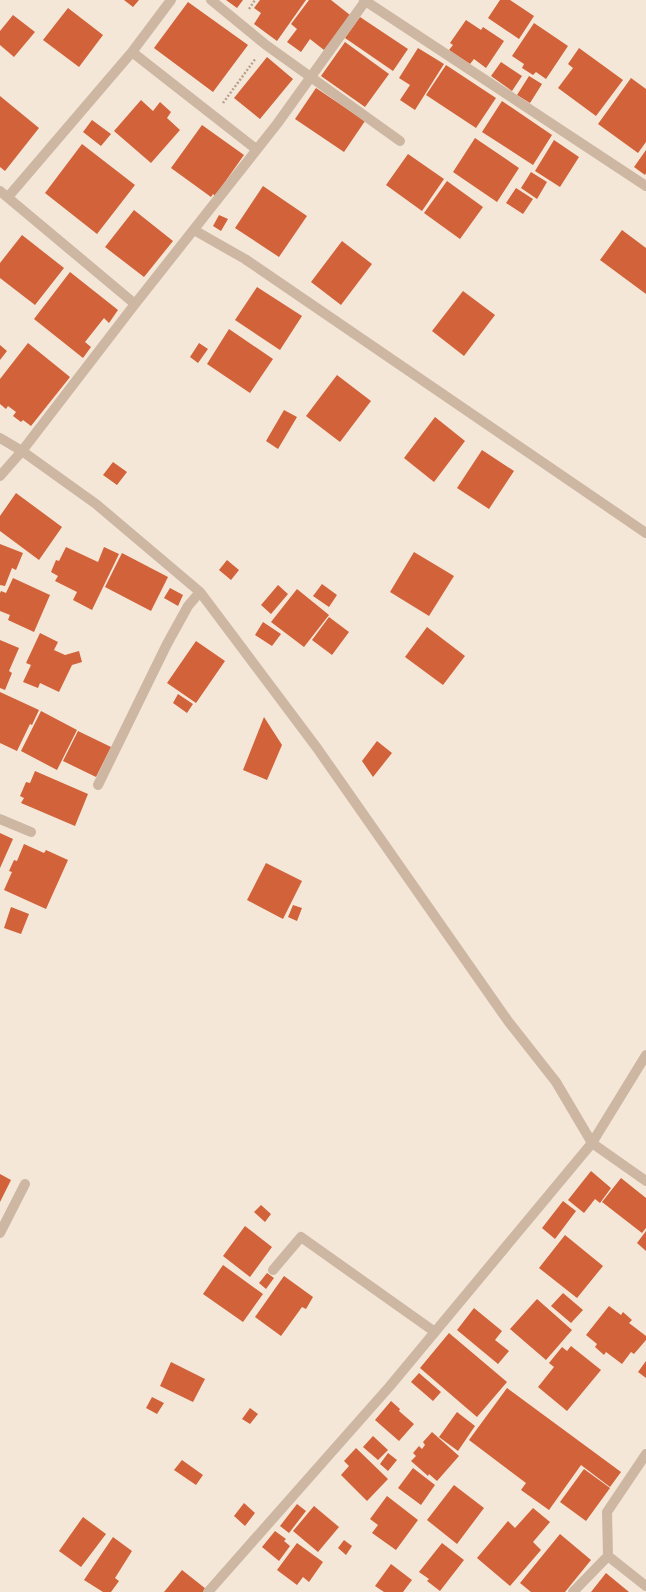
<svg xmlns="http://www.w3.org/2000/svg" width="646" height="1592" viewBox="0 0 646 1592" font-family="'Titillium Web',sans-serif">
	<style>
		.building { fill: #d16239 }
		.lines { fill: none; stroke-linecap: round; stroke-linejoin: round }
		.path { stroke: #b8a18d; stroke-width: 2.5; stroke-dasharray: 2 2; stroke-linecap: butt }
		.minor { stroke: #cdb7a3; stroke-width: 10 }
	</style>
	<rect width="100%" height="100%" fill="#f4e7d8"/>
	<path class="building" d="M124 0H139L133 7Z
		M226 0H243L237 8Z
		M260 0H306L277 41 254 24 261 13 254 8Z
		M309 0H331L350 15 324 50 310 39 301 52 287 42 297 29 291 24Z
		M500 0H510L534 16 519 39 488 18Z
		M188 2 248 45 213 92 154 48Z
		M68 8 103 35 79 67 43 40Z
		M13 15 35 32 14 57 0 45V31Z
		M360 17 408 49 393 71 345 38Z
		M466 20 481 30 483 27 504 41 486 68 474 59 470 64 449 50 453 45 450 43Z
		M534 23 568 46 546 79 536 72 533 75 522 68 524 64 512 56Z
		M345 42 389 74 365 107 321 76Z
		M418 48 444 64 415 110 400 100 410 85 399 78Z
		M579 48 623 80 596 116 558 88 573 68 568 64Z
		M267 57 293 79 260 119 234 98Z
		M501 62 522 76 512 91 491 76Z
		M446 65 496 98 476 128 426 95Z
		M529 76 542 84 530 103 517 95Z
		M631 78 646 89V142L638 153 598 124Z
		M316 88 365 121 344 152 295 119Z
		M0 96 39 128 5 171 0 167Z
		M141 100 153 111 160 102 171 112 167 118 180 130 151 163 114 131Z
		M502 101 552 135 533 165 482 132Z
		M92 120 111 134 101 146 83 132Z
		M202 125 244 155 215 196 213 194 211 197 171 168Z
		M475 138 519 168 497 202 453 172Z
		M554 140 579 157 560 187 535 171Z
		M82 144 135 185 97 234 45 193Z
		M646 150V173L645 175 634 167Z
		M408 154 444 179 422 211 386 185Z
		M531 172 547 182 537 199 521 188Z
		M447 181 483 207 460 239 424 213Z
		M263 186 307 216 279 257 235 228Z
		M516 188 533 199 523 214 506 203Z
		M134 210 173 241 144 277 105 247Z
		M219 215 228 219 221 231 213 226Z
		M622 230 646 248V294L600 260Z
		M22 235 64 268 35 305 0 278V263Z
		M342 241 372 264 341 305 311 282Z
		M70 272 118 310 109 323 104 318 85 342 91 347 83 358 34 319Z
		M257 287 302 316 280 350 235 320Z
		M463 291 495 315 464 356 432 331Z
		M229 329 273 359 250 393 207 364Z
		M28 343 70 377 31 426 23 420 21 422 13 416 16 412 8 406 6 409 0 404V379Z
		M199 343 208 349 198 363 190 357Z
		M0 345 7 351 0 360Z
		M337 375 371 401 340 442 306 416Z
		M284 410 297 417 278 449 266 441Z
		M435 417 465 441 434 482 404 458Z
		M482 450 514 471 489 509 457 488Z
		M113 462 127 472 117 485 103 475Z
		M16 493 62 527 39 560 0 531V516Z
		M0 544 23 553 16 570 12 568 5 586 0 585Z
		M66 547 98 562 104 547 119 554 92 610 73 600 77 592 55 581 58 576 51 572 56 560 59 561Z
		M414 552 454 576 429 616 390 592Z
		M122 553 168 577 151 611 105 587Z
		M227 560 239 570 231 580 219 570Z
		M13 578 50 595 34 632 8 620 10 615 0 611V593L1 591 6 593Z
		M322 584 337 595 329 607 313 596Z
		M278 585 288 594 271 614 261 605Z
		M170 588 183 595 178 606 164 598Z
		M297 589 329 615 304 647 271 622Z
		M329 617 349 632 332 655 312 640Z
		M263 622 281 634 272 646 255 635Z
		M427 627 465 656 443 685 405 657Z
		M40 633 58 642 54 650 65 655 79 651 82 662 72 665 59 692 40 683 38 688 23 682 31 665 26 663Z
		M0 640 19 648 9 671 12 673 5 690 0 688Z
		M196 641 225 661 196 703 167 683Z
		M0 692 39 710 32 725 30 724 17 751 0 743Z
		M178 694 193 704 187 713 173 703Z
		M41 711 77 730 57 770 21 751Z
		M264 717 282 745 267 780 243 770Z
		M78 731 111 747 96 777 63 761Z
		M377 741 392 753 373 777 362 761Z
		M35 771 88 794 75 826 21 803 24 798 20 796 26 782 30 783Z
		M0 833 13 839 0 868Z
		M24 844 44 853 46 850 68 860 46 909 4 890 12 872 9 871 14 860 17 861Z
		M266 863 302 881 283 919 247 900Z
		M293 905 302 908 297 921 288 917Z
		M11 907 29 914 21 934 4 928Z
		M591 1171 611 1188 600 1203 595 1199 584 1213 568 1200Z
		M0 1174 11 1180 0 1202Z
		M621 1178 646 1198V1228L642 1233 602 1202Z
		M563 1201 576 1211 555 1239 542 1228Z
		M261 1205 271 1214 265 1222 254 1212Z
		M245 1226 272 1247 250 1277 223 1256Z
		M646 1231V1251L637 1243Z
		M565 1235 603 1266 577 1298 539 1268Z
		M223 1265 263 1294 243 1322 203 1294Z
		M267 1273 274 1278 266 1289 259 1283Z
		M284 1276 313 1297 306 1309 302 1307 281 1336 255 1317Z
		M563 1293 583 1310 571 1323 551 1306Z
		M537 1299 572 1330 546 1360 510 1329Z
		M609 1306 621 1315 623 1312 632 1320 629 1323 646 1336V1340L634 1354 631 1352 622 1364 606 1352 604 1355 595 1347 597 1344 586 1335Z
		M474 1308 502 1331 495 1340 509 1351 498 1364 457 1330Z
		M449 1333 507 1382 477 1417 420 1368Z
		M571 1346 601 1370 567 1411 538 1387 554 1367 549 1363 562 1347 567 1351Z
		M646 1361V1378L638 1372Z
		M171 1362 205 1379 193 1402 160 1386Z
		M419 1373 441 1392 433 1401 411 1382Z
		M507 1388 621 1472 610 1487 581 1465 549 1510 521 1490 526 1483 469 1440Z
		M152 1397 164 1403 157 1414 146 1408Z
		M391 1401 400 1409 399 1411 414 1424 399 1441 375 1420Z
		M250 1408 258 1414 250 1424 242 1419Z
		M457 1412 475 1426 458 1451 439 1437Z
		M432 1432 459 1456 437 1481 429 1474 428 1476 411 1461 416 1456 413 1453 419 1446 422 1449 425 1445 423 1442Z
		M373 1436 388 1450 378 1460 363 1447Z
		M356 1448 388 1479 367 1501 341 1475 349 1466 344 1461Z
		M388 1453 397 1460 388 1471 380 1464Z
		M182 1460 203 1475 196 1485 174 1470Z
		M413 1468 435 1485 421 1505 398 1488Z
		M584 1469 610 1488 586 1521 560 1502Z
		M454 1485 484 1508 457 1544 427 1520Z
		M387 1496 418 1520 396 1550 372 1533 378 1525 370 1519Z
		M244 1503 255 1513 245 1526 234 1516Z
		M297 1504 306 1511 289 1533 280 1526Z
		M314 1506 339 1527 318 1552 293 1531Z
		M533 1508 550 1522 533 1542 541 1550 510 1586 477 1558 508 1521 515 1528Z
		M83 1517 106 1534 81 1567 59 1551Z
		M275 1531 286 1539 284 1541 290 1546 279 1561 262 1547Z
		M560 1534 591 1560 565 1592H531L520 1583Z
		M113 1537 132 1551 115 1578 119 1581 111 1592H103L84 1580Z
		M344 1540 352 1546 346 1555 338 1548Z
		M297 1543 323 1562 309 1582 303 1577 297 1585 277 1570Z
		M442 1543 464 1560 440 1591 427 1581 429 1579 419 1572Z
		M391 1564 412 1580 403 1592H384L375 1586Z
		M182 1570 206 1589 203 1592H164Z
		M606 1573 629 1592H591Z"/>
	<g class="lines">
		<path class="path" d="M249 9 255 0
			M223 103 256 58"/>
		<path class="minor" d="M211 0 266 45 400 141
			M364 0 646 186
			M132 52 256 149
			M0 191 135 304
			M8 197 132 52 171 0
			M194 230 245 259 646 533
			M0 438 22 451 96 504 200 592 317 748 508 1021 556 1082 592 1143 646 1181
			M0 476 22 451 135 304 277 124 366 0
			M98 785 167 644 188 606 200 592
			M0 819 31 832
			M0 1233 25 1184
			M273 1270 301 1237 435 1332
			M608 1556 646 1586
			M208 1592 390 1386 592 1143 646 1055
			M573 1592 608 1556 607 1512 646 1454"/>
	</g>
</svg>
